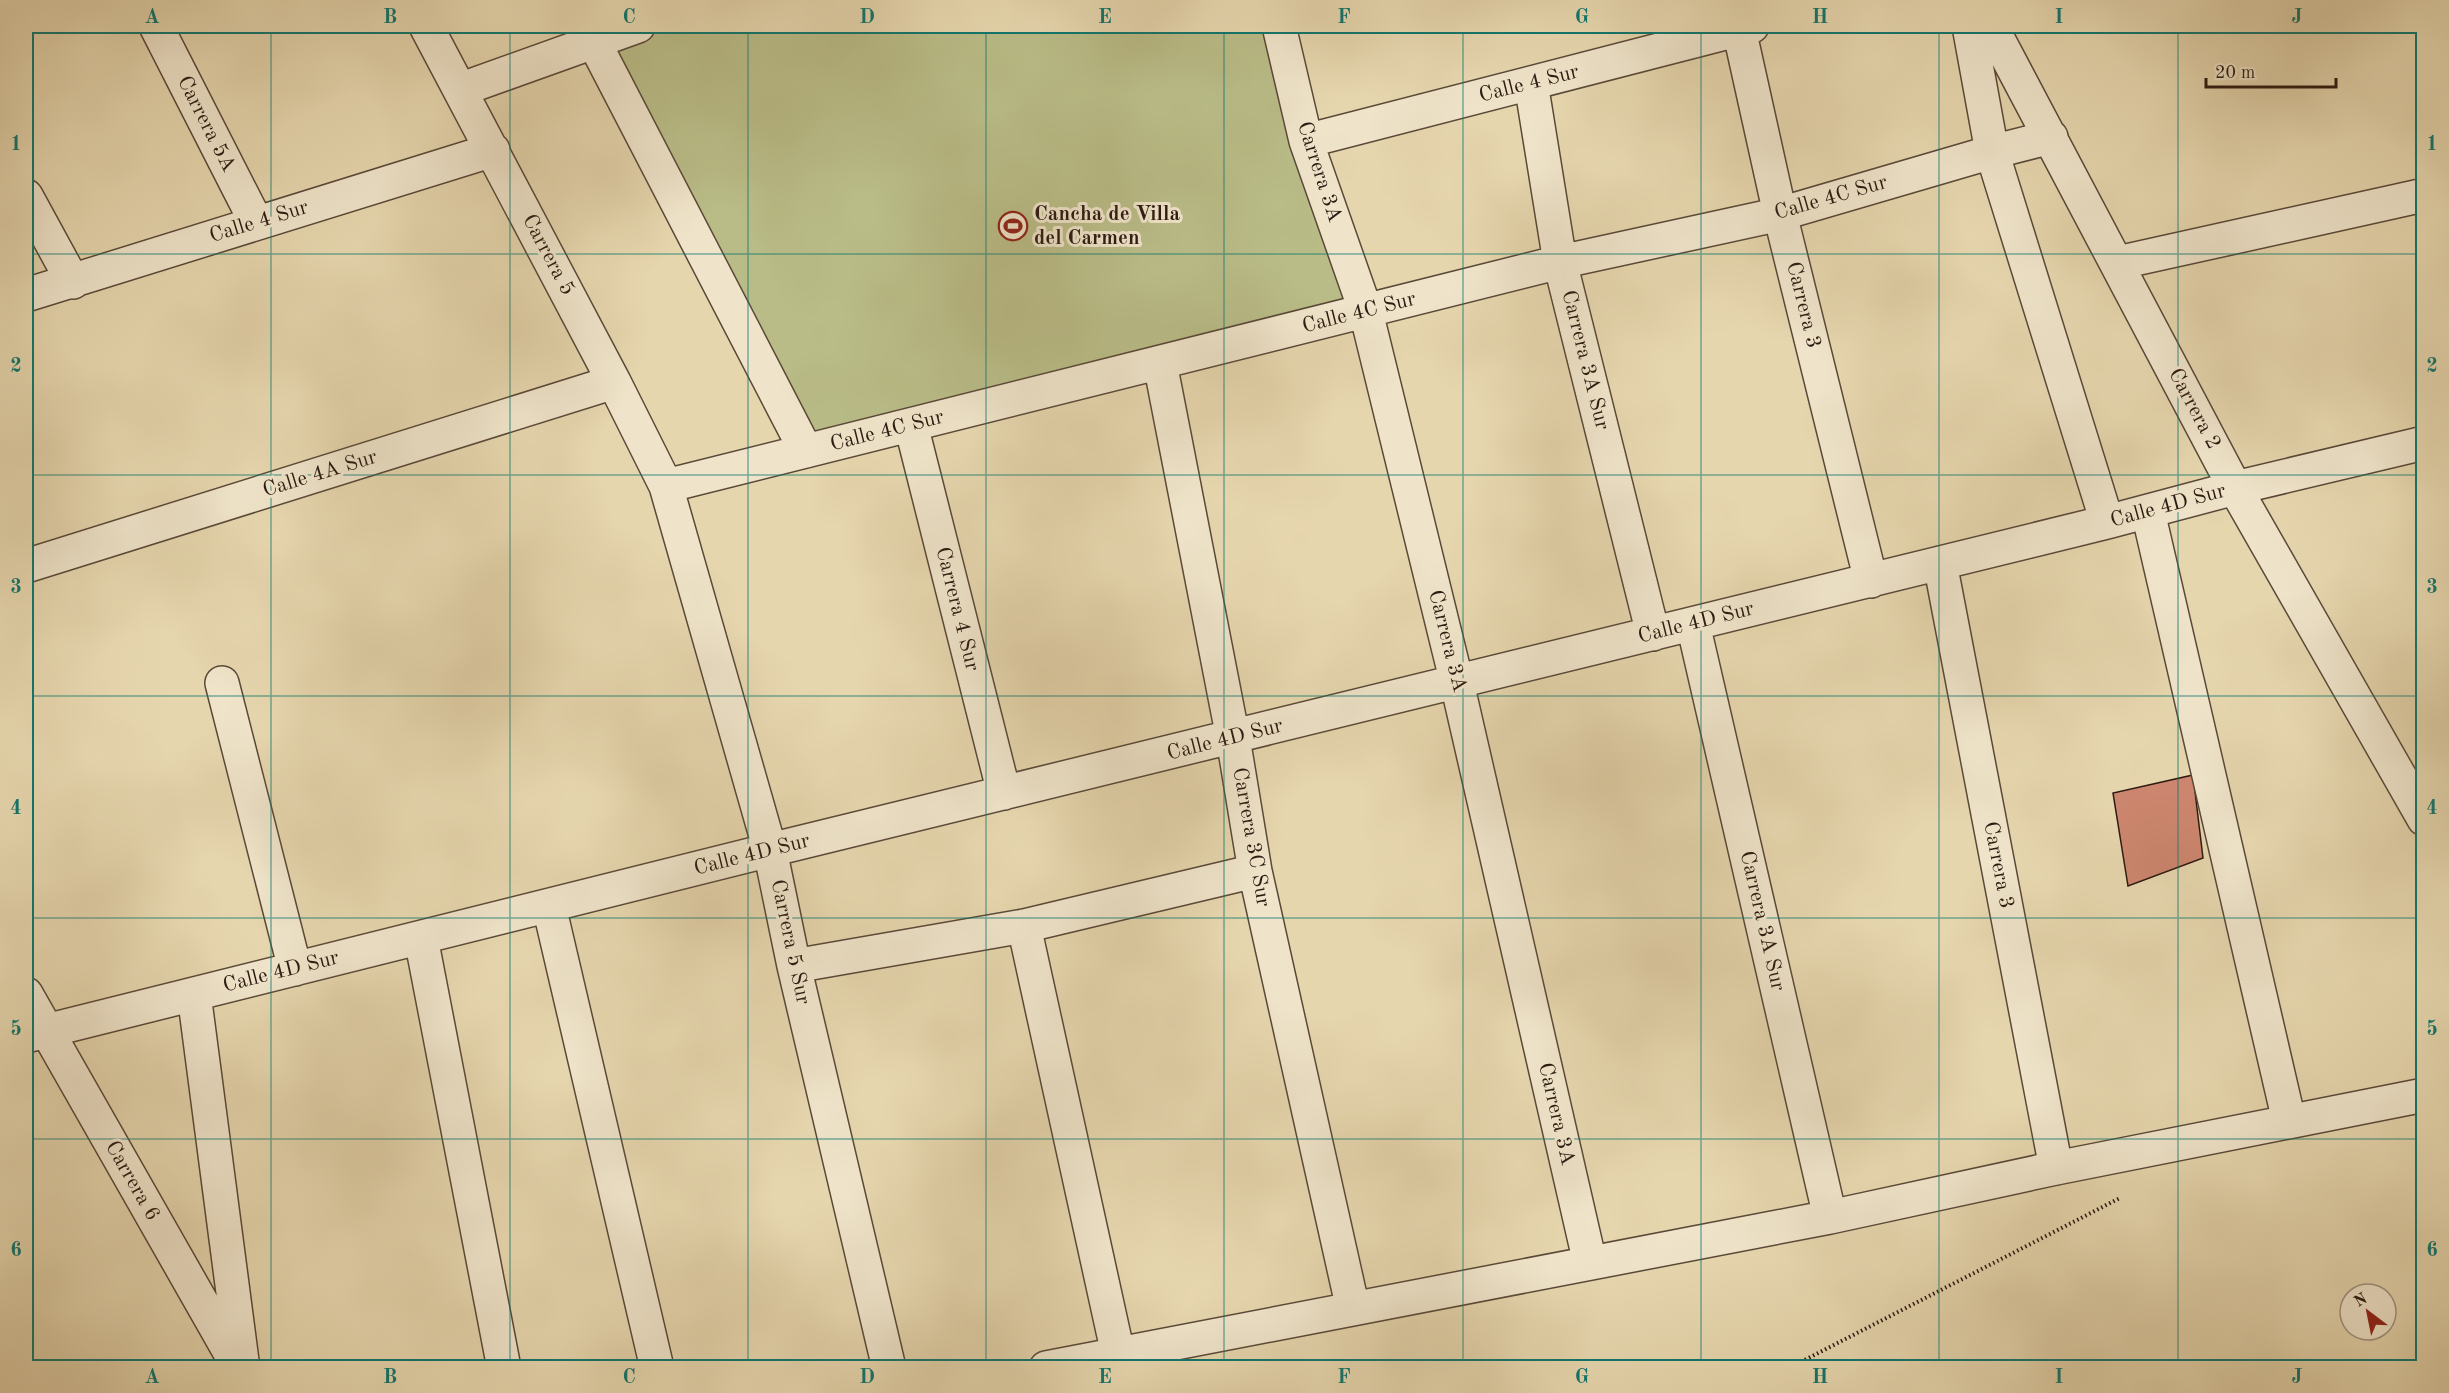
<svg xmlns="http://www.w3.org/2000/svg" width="2449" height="1393" viewBox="0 0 2449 1393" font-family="'Old Standard TT',serif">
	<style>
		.green { fill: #b9bc87; stroke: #726b4c; stroke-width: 1.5 }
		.building { fill: #cd866f; stroke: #2c1a11; stroke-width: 1.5 }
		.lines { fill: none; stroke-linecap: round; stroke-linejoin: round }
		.minor-casing { stroke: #5a4938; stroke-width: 36 }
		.path { stroke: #2c1a11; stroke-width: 4; stroke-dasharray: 1.5 3; stroke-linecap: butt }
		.minor { stroke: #efe4ca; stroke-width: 33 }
		.grid { fill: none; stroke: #0f766e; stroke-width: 1.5; stroke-opacity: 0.55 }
		.labels { text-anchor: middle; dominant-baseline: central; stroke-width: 6; stroke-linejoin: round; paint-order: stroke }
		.street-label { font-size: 21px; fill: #2c1a11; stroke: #efe4ca }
		.poi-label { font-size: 21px; font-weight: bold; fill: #2c1a11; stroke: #efe4ca; text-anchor: start }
		.neatline { fill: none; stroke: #0f766e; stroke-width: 2 }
		.grid-label { font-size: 20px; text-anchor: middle; font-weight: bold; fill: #0f766e }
	</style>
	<rect width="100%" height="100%" fill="#e6d6ae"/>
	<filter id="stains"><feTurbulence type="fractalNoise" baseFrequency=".00333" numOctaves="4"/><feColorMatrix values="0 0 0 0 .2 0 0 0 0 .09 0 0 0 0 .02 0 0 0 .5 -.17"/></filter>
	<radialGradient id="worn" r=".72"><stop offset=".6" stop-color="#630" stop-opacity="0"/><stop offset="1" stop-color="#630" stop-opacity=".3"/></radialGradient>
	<path class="green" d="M 638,26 L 1279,26 L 1366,312 L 806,451 L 594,42 Z"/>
	<path class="building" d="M 2193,775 L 2203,858 L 2128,886 L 2113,793 Z"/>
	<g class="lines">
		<g class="minor-casing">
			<path id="minor" d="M 156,26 L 256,222
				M 426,26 L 614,382 L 666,486 L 770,850 L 794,966 L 889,1368
				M 1279,26 L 1306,141 L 1366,312 L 1457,683 L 1590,1263
				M 1969,26 L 1992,152 L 2107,522
				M 1991,26 L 2235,488 L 2424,819
				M 1739,29 L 1780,214 L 1871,581
				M 594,42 L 806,451
				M 1531,83 L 1560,262 L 1653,634
				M 462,89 L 638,26
				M 1306,141 L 1752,26
				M 26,196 L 73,282
				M 2117,263 L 2424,195
				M 26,295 L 493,150
				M 1160,363 L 1233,738 L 1255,871 L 1353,1309
				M 911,425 L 1004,793
				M 666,486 L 1560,262 L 1780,214 L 1992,152 L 2051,137
				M 2148,512 L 2289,1121
				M 1940,563 L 2056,1168
				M 26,566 L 614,382
				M 1693,624 L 1830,1217
				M 222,683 L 295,969
				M 549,906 L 657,1368
				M 1024,926 L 1118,1354
				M 421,938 L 504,1368
				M 794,966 L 1024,926 L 1255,871
				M 26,994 L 239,1368
				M 194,994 L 242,1361
				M 26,1036 L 770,850 L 2107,522 L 2235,488 L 2424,443
				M 1046,1368 L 1830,1217 L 2056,1168 L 2424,1095"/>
		</g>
		<path class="path" d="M 1789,1368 L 2120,1198"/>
		<use href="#minor" class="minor"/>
	</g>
	<path class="grid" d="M 271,26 L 271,1368M 510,26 L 510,1368M 748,26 L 748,1368M 986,26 L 986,1368M 1224,26 L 1224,1368M 1463,26 L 1463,1368M 1701,26 L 1701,1368M 1939,26 L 1939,1368M 2178,26 L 2178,1368M 26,254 L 2424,254M 26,475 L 2424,475M 26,696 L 2424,696M 26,918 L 2424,918M 26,1139 L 2424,1139"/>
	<defs>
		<g id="stadium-ring" transform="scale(1.5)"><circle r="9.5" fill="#efe4ca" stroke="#8f2418" stroke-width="1.5"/><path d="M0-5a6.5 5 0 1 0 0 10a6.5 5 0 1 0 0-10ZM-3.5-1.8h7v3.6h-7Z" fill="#8f2418"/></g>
	</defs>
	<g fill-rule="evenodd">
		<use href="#stadium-ring" x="1013" y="226"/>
	</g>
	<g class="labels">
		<g class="street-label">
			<text transform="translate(1529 84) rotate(-14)">Calle 4 Sur</text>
			<text transform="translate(206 124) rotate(63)">Carrera 5A</text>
			<text transform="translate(1319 172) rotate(72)">Carrera 3A</text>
			<text transform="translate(1831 198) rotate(-16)">Calle 4C Sur</text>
			<text transform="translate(259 222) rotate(-17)">Calle 4 Sur</text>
			<text transform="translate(548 255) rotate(62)">Carrera 5</text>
			<text transform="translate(1803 305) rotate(76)">Carrera 3</text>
			<text transform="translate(1359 313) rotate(-14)">Calle 4C Sur</text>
			<text transform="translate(1585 360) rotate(76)">Carrera 3A Sur</text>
			<text transform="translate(2194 409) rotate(62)">Carrera 2</text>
			<text transform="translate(887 431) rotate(-14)">Calle 4C Sur</text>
			<text transform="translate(320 474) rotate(-17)">Calle 4A Sur</text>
			<text transform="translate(2168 506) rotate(-15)">Calle 4D Sur</text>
			<text transform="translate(957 609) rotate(76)">Carrera 4 Sur</text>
			<text transform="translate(1696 623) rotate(-14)">Calle 4D Sur</text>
			<text transform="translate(1447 641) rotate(76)">Carrera 3A</text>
			<text transform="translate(1225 740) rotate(-14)">Calle 4D Sur</text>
			<text transform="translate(1251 837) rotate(80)">Carrera 3C Sur</text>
			<text transform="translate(752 855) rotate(-14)">Calle 4D Sur</text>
			<text transform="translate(1998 865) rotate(79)">Carrera 3</text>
			<text transform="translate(1762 921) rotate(77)">Carrera 3A Sur</text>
			<text transform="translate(790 942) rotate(78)">Carrera 5 Sur</text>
			<text transform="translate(281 972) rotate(-14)">Calle 4D Sur</text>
			<text transform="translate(1556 1114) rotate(77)">Carrera 3A</text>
			<text transform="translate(132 1181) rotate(60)">Carrera 6</text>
		</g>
		<g class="poi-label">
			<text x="1034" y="214">Cancha de Villa<tspan x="1034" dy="24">del Carmen</tspan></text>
		</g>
	</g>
	<rect width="2449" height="1393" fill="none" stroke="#e6d6ae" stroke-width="66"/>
	<g transform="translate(2368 1312) rotate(328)"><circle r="28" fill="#efe4ca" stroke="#a19380" stroke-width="1.5"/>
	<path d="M0-4.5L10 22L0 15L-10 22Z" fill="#8f2418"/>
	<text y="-9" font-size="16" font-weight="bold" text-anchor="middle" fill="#2c1a11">N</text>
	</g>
	<path d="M2206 78v9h130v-9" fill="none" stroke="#2c1a11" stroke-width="3"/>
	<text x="2215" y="78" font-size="18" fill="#2c1a11" stroke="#efe4ca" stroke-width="4.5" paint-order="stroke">20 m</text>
	<rect x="33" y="33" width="2383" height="1327" class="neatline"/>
	<g class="grid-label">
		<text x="152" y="23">A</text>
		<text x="390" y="23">B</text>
		<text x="629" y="23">C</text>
		<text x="867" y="23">D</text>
		<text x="1105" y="23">E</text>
		<text x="1344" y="23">F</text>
		<text x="1582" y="23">G</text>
		<text x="1820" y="23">H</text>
		<text x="2059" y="23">I</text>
		<text x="2297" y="23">J</text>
		<text x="16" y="150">1</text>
		<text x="2432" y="150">1</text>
		<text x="16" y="372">2</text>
		<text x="2432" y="372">2</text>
		<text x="16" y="593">3</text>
		<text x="2432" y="593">3</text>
		<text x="16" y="814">4</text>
		<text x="2432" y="814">4</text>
		<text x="16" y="1035">5</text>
		<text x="2432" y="1035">5</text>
		<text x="16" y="1256">6</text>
		<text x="2432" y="1256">6</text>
		<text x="152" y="1383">A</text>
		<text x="390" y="1383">B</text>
		<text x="629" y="1383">C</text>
		<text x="867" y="1383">D</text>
		<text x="1105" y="1383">E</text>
		<text x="1344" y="1383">F</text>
		<text x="1582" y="1383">G</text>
		<text x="1820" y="1383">H</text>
		<text x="2059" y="1383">I</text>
		<text x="2297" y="1383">J</text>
	</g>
	<rect width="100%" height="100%" filter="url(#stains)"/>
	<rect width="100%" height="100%" fill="url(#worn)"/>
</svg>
